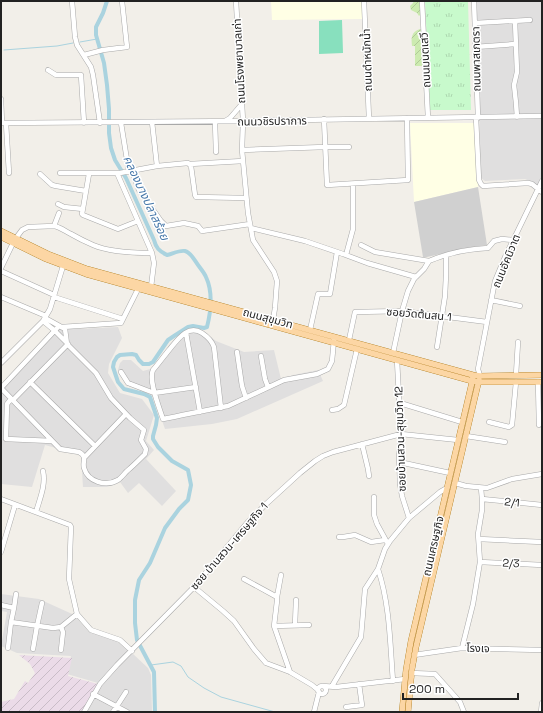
<svg xmlns="http://www.w3.org/2000/svg" width="543" height="713" viewBox="0 0 543 713" font-family="'Space Grotesk','Noto Sans Thai',sans-serif">
	<style>
		.residential { fill: #e0dfdf }
		.industrial { fill: url(#industrial-furrows) }
		.education { fill: #ffffe5 }
		.religious { fill: #d0d0d0 }
		.park { fill: url(#park-tufts) }
		.garden { fill: url(#garden-furrows) }
		.pitch { fill: #88e0be }
		.lines { fill: none; stroke-linecap: round; stroke-linejoin: round }
		.stream { stroke: #aad3df; stroke-width: 1 }
		.canal { stroke: #aad3df; stroke-width: 4 }
		.minor-casing { stroke: #a9a9a9; stroke-width: 5.5 }
		.major-casing { stroke: #a06b00; stroke-width: 6 }
		.minor { stroke: #fff; stroke-width: 4.5 }
		.major { stroke: #fcd6a4; stroke-width: 5.5 }
		.labels { text-anchor: middle; dominant-baseline: central; stroke-width: 3; stroke-linejoin: round; paint-order: stroke }
		.street-label { font-size: 11px; fill: #222; stroke: #fff }
		.water-label { font-size: 12px; font-style: italic; fill: #4a7aab; stroke: #fff }
	</style>
	<defs>
		<pattern id="industrial-furrows" width="10" height="10" patternUnits="userSpaceOnUse"><rect width="10" height="10" fill="#ebdbe8"/><path d="M-1 1l2-2M0 10L10 0M9 11l2-2" fill="none" stroke="#c9bcc7"/></pattern>
		<pattern id="park-tufts" width="24" height="20" patternUnits="userSpaceOnUse"><rect width="24" height="20" fill="#c8facc"/><path d="M3 7l-1-3M5 7V3M7 7l1-3M15 17l-1-3M17 17v-4M19 17l1-3" fill="none" stroke="#acd6af"/></pattern>
		<pattern id="garden-furrows" width="10" height="10" patternUnits="userSpaceOnUse"><rect width="10" height="10" fill="#cdebb0"/><path d="M-1 1l2-2M0 10L10 0M9 11l2-2" fill="none" stroke="#b0c997"/></pattern>
	</defs>
	<rect width="100%" height="100%" fill="#f2efe9"/>
	<path class="residential" d="M 476,1 L 542,1 L 542,189 L 532,182 L 525,179 L 485,181 L 481,178 L 478,84 Z
		M 61,324 L 76,329 L 118,327 L 122,338 L 109,364 L 108,373 L 120,393 L 142,399 L 154,415 L 146,441 L 154,450 L 146,459 L 176,491 L 162,506 L 139,483 L 128,493 L 120,482 L 107,487 L 83,487 L 81,455 L 45,445 L 32,487 L 1,484 L 1,386 L 55,333 Z
		M 192,329 L 203,331 L 216,341 L 244,352 L 274,350 L 281,379 L 293,375 L 318,370 L 323,381 L 237,419 L 212,424 L 165,429 L 154,398 L 148,394 L 127,385 L 118,370 L 120,363 L 123,360 L 131,360 L 143,371 L 154,368 L 167,350 Z
		M 1,594 L 39,599 L 70,613 L 74,615 L 88,631 L 117,641 L 128,651 L 98,683 L 67,674 L 71,656 L 17,653 L 1,646 L 7,612 L 1,611 Z
		M 132,653 L 148,668 L 151,675 L 152,712 L 86,712 L 100,686 L 118,666 Z"/>
	<path class="industrial" d="M 19,655 L 72,658 L 68,676 L 98,684 L 82,712 L 1,712 L 1,702 L 14,699 L 25,681 L 28,683 L 35,673 L 30,664 Z"/>
	<path class="education" d="M 271,1 L 364,1 L 365,19 L 272,20 Z
		M 410,123 L 476,123 L 478,187 L 414,202 Z"/>
	<path class="religious" d="M 478,187 L 487,245 L 472,247 L 427,257 L 423,257 L 414,202 Z"/>
	<path class="park" d="M 425,1 L 468,1 L 471,110 L 430,110 Z"/>
	<path class="garden" d="M 414,1 L 420,1 L 421,14 L 419,16 L 417,13 L 411,10 L 410,6 L 413,3 Z
		M 420,29 L 421,30 L 423,66 L 415,66 L 415,46 L 412,46 C 411,38 411,32 420,29 Z"/>
	<path class="pitch" d="M 342,20 L 343,53 L 319,54 L 319,21 Z"/>
	<g class="lines">
		<path class="stream" d="M 80,42 L 97,39
			M 4,50 L 57,46 L 73,43
			M 151,665 L 173,662 L 181,666 L 188,677 L 204,688 L 221,697 L 275,712"/>
		<path class="canal" d="M 107,1 L 103,13 L 96,27 L 96,35 L 104,63 L 107,85 L 109,109 L 109,133 L 111,148 L 115,160 L 126,178 L 154,240 C 156,248 159,251 167,255 C 172,254 179,250 185,251 C 190,252 193,258 196,262 C 199,267 204,272 206,277 C 213,292 211,311 207,327 L 204,328 L 193,326 L 188,327 L 174,336 L 168,340 L 153,362 L 149,364 L 143,364 L 139,360 L 136,355 L 132,354 L 120,355 L 117,357 L 114,362 L 113,367 L 118,382 L 124,389 L 144,394 L 150,397 L 157,418 L 156,425 L 153,436 L 153,439 L 158,447 L 172,461 L 188,470 L 191,485 L 188,500 L 179,509 L 165,528 L 150,563 L 139,580 L 135,600 L 135,623 L 137,640 L 154,672 L 155,712"/>
		<g class="minor-casing">
			<path id="minor" d="M 72,1 L 75,37 L 77,45 L 91,67 L 93,75 L 100,123
				M 236,1 L 243,121 L 242,150 L 248,213 L 253,240 L 274,272 L 277,281 L 275,308 L 273,320
				M 364,1 L 369,119
				M 422,1 L 428,118
				M 474,1 L 478,118
				M 515,21 L 517,72 L 514,85 L 516,103 L 517,117
				M 475,23 L 530,20
				M 475,47 L 516,44
				M 84,55 L 103,50 L 127,47 L 122,1
				M 48,70 L 56,75 L 81,75 L 84,123
				M 1,99 L 2,123
				M 476,118 L 479,180 L 481,184 L 483,186 L 528,183 L 532,184 L 542,192
				M 324,119 L 327,185 L 408,180 L 407,118
				M 225,121 L 230,118 L 242,104
				M 152,122 L 157,166
				M 215,122 L 216,152
				M 1,123 L 243,121 L 542,116
				M 6,123 L 9,173
				M 121,123 L 129,172
				M 242,150 L 325,147 L 349,147
				M 190,164 L 243,161
				M 132,171 L 139,190 L 161,221 L 166,226 L 184,223 L 198,226 L 202,231 L 250,224
				M 60,173 L 120,173 L 157,166 L 188,163 L 191,166 L 195,195 L 196,197 L 246,198
				M 117,173 L 152,253 L 154,263 L 151,287
				M 40,174 L 52,185 L 56,186 L 86,191
				M 89,174 L 82,214 L 83,215 L 118,229 L 138,221
				M 58,204 L 64,207 L 83,209
				M 54,226 L 59,213
				M 251,228 L 305,241 L 343,254 L 367,263 L 416,277
				M 16,238 L 22,230 L 28,227 L 54,226 C 60,227 65,231 71,234 C 78,238 86,242 93,245 C 109,252 135,253 152,253
				M 361,245 L 375,252 L 429,261
				M 346,255 L 353,229 L 353,184
				M 1,268 L 13,243
				M 1,271 L 54,295
				M 1,297 L 46,316
				M 54,297 L 123,319
				M 491,300 L 520,306
				M 43,321 L 55,331 L 67,343
				M 62,327 L 121,323 L 138,289
				M 310,330 L 318,294 L 330,294 L 337,252
				M 186,333 L 200,412
				M 349,340 L 355,312 L 357,312 L 402,311 L 487,322
				M 437,347 L 445,296 L 446,275 L 446,255
				M 237,352 L 242,386 L 246,398
				M 393,353 L 402,311 L 408,291 L 414,279 L 424,269 L 429,261 C 448,253 468,249 488,248 L 494,241 L 502,239 L 513,240
				M 261,356 L 265,379 L 268,387
				M 397,360 L 401,434 L 399,456 L 400,484 L 402,496 L 409,518
				M 1,363 L 43,321 L 50,309 L 63,266
				M 121,372 L 128,383 L 154,393 L 196,387
				M 516,375 L 518,342
				M 480,376 L 478,369 L 495,281 L 505,257 L 542,181
				M 30,382 L 95,446
				M 538,382 L 539,425
				M 1,388 L 60,449 L 79,452 C 88,457 82,461 84,468 C 88,482 106,487 118,480 C 121,478 124,474 127,471 C 133,466 139,460 145,454 L 146,449 L 141,440 L 144,430 L 130,418 L 111,398 L 96,373 L 67,344 L 65,329 L 45,318
				M 1,388 L 59,326
				M 11,399 L 7,404 L 6,439 L 52,441
				M 13,400 L 68,344
				M 400,403 L 462,422
				M 221,408 L 214,347 C 212,341 208,337 202,333 C 188,324 178,339 169,350 C 164,356 159,363 153,370 C 148,380 159,407 163,419 C 184,415 206,410 228,406 L 284,380 L 317,374 L 328,369 L 332,361 L 334,340
				M 332,410 L 338,409 L 344,405 L 357,349
				M 489,422 L 509,427 L 512,425 L 516,382
				M 466,436 L 505,442
				M 362,444 L 368,469 L 369,476
				M 84,458 L 126,414
				M 399,462 L 450,473
				M 455,483 L 466,486 L 487,488 L 512,479 L 542,474
				M 374,497 L 374,515 L 377,524 L 388,544
				M 1,499 L 70,525 L 71,527 L 69,579 L 77,614 L 91,630 L 120,640 L 132,651
				M 482,499 L 542,505
				M 36,512 C 40,498 46,485 43,471
				M 339,537 L 343,537 L 355,535 L 371,542 L 385,540
				M 479,539 L 542,542
				M 1,552 L 15,505
				M 480,562 L 542,565
				M 378,569 C 390,605 390,644 393,681
				M 281,575 L 277,597 L 277,601 L 274,626 L 290,672
				M 244,579 L 277,597
				M 194,587 L 223,611 L 234,621 L 254,649 L 266,663 L 290,672 L 312,685 L 318,690
				M 1,605 L 14,608 L 11,622 L 53,628 L 61,627
				M 14,608 L 16,594
				M 295,625 L 296,600
				M 274,626 L 309,625
				M 8,648 L 11,622
				M 462,648 L 473,604 L 480,562 L 478,534 L 482,510 L 482,499 L 481,488
				M 33,649 L 37,626 L 42,603
				M 61,650 L 63,632 L 61,627 L 77,614
				M 414,655 L 462,648 L 542,650
				M 411,673 L 435,674 L 460,702 L 464,712
				M 323,686 L 336,687 L 405,679
				M 332,686 L 361,637 L 365,589 L 378,569 L 385,549 L 390,541 L 409,518 L 440,492 L 447,488
				M318 690a4 4 0 1 1 8 0a4 4 0 1 1-8 0Z
				M 93,694 L 127,712
				M 346,707 L 362,705 L 359,684
				M 84,712 L 100,684 L 117,665 L 194,587 L 247,523 L 265,505 L 300,473 L 315,461 L 323,456 L 333,452 L 401,434 L 458,440
				M 113,712 L 126,692
				M 314,712 L 319,692
				M 541,712 L 542,703"/>
		</g>
		<g class="major-casing">
			<path id="major" d="M 1,231 L 48,254 L 87,269 L 473,375 L 480,376 L 542,375
				M 1,237 L 46,259 L 86,274 L 472,381 L 478,382 L 542,382
				M 402,712 L 406,670 L 411,641 L 473,378
				M 408,712 L 412,669 L 416,647 L 479,380"/>
		</g>
		<use href="#minor" class="minor"/>
		<use href="#major" class="major"/>
	</g>
	<g class="labels">
		<g class="street-label">
			<text transform="translate(476 59) rotate(-91)">ถนนพาสเภตรา</text>
			<text transform="translate(367 60) rotate(-92)">ถนนตำหนักน้ำ</text>
			<text transform="translate(425 60) rotate(-93)">ถนนมนตเสวี</text>
			<text transform="translate(239 61) rotate(-93)">ถนนโรงพยาบาลเก่า</text>
			<text transform="translate(272 121) rotate(-1)">ถนนวชิรปราการ</text>
			<text transform="translate(506 261) rotate(-68)">ถนนอัคนิวาต</text>
			<text transform="translate(419 314) rotate(5)">ซอยวัดต้นสน 1</text>
			<text transform="translate(268 318) rotate(15)">ถนนสุขุมวิท</text>
			<text transform="translate(400 439) rotate(-92)">ซอยบ้านสวน-สุขุมวิท 12</text>
			<text transform="translate(512 502) rotate(5)">2/1</text>
			<text transform="translate(229 546) rotate(-49)">ซอย บ้านสวน-เศรษฐกิจ 1</text>
			<text transform="translate(433 546) rotate(-77)">ถนนเศรษฐกิจ</text>
			<text transform="translate(511 563) rotate(3)">2/3</text>
			<text transform="translate(478 648) rotate(2)">โรงเจ</text>
		</g>
		<g class="water-label">
			<text transform="translate(146 198) rotate(65)">คลองบางปลาสร้อย</text>
		</g>
	</g>
	<rect width="543" height="713" fill="none" stroke="#222222" stroke-width="4"/>
	<path d="M403 693v6h115v-6" fill="none" stroke="#222222" stroke-width="2"/>
	<text x="409" y="693" font-size="12" fill="#222222" stroke="#ffffff" stroke-width="3" paint-order="stroke">200 m</text>
</svg>
